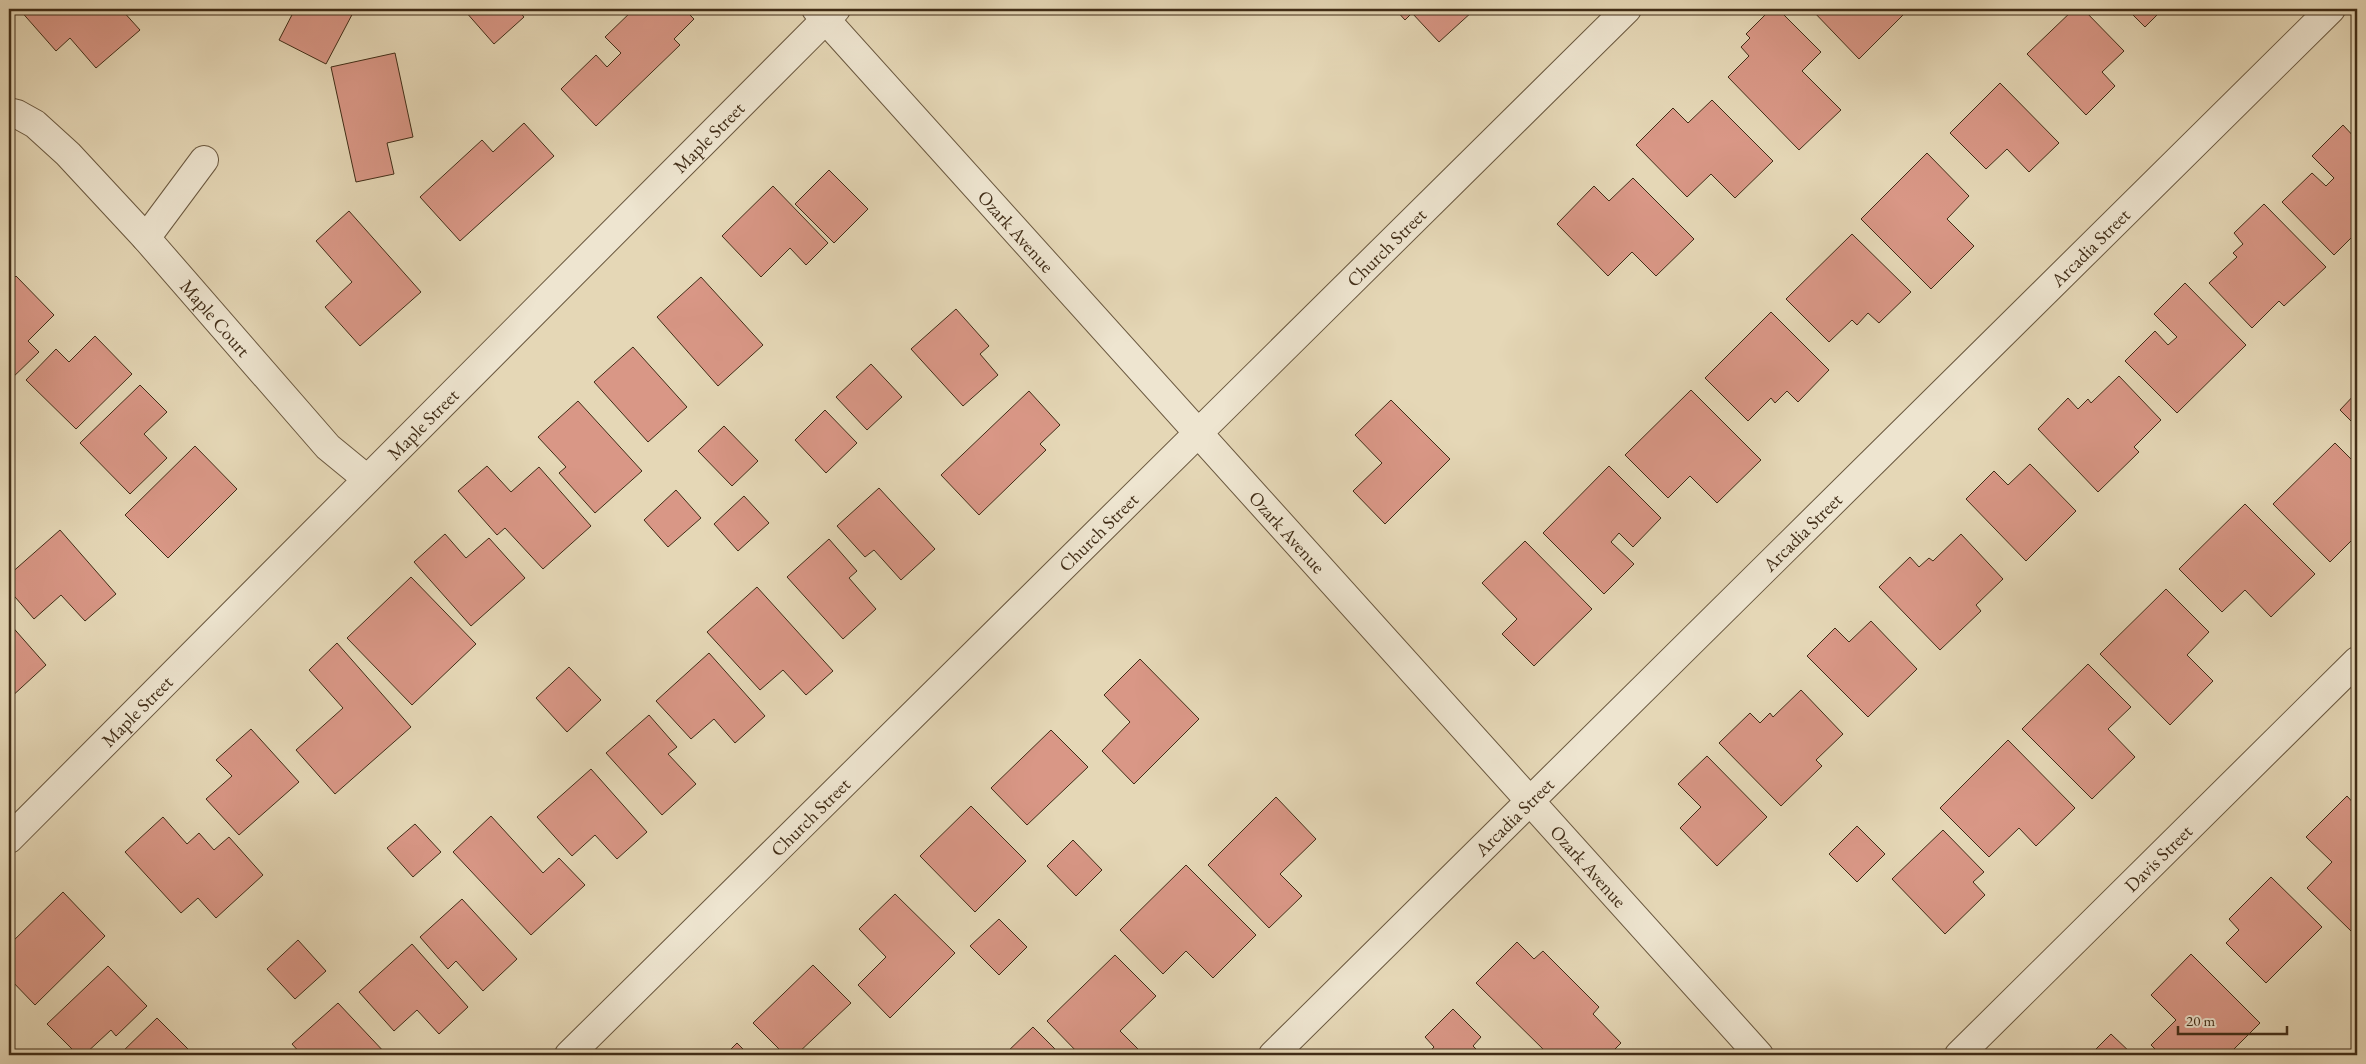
<svg xmlns="http://www.w3.org/2000/svg" width="2366" height="1064" viewBox="0 0 2366 1064" font-family="'EB Garamond',serif">
	<style>
		.building { fill: #d99786; stroke: #412d17 }
		.lines { fill: none; stroke-linecap: round; stroke-linejoin: round }
		.street-casing { stroke: #6a583f; stroke-width: 30 }
		.street { stroke: #eee5d0; stroke-width: 28 }
		.labels { text-anchor: middle; dominant-baseline: central; stroke-width: 5; stroke-linejoin: round; paint-order: stroke }
		.street-label { font-size: 19px; fill: #412d17; stroke: #eee5d0 }
	</style>
	<rect width="100%" height="100%" fill="#e5d7b6"/>
	<filter id="stains"><feTurbulence type="fractalNoise" baseFrequency=".004" numOctaves="4"/><feColorMatrix values="0 0 0 0 .2 0 0 0 0 .09 0 0 0 0 .02 0 0 0 .5 -.17"/></filter>
	<radialGradient id="worn" r=".72"><stop offset=".6" stop-color="#630" stop-opacity="0"/><stop offset="1" stop-color="#630" stop-opacity=".3"/></radialGradient>
	<path class="building" d="M 19,9 L 121,9 L 140,30 L 96,68 L 70,38 L 56,51 Z
		M 295,9 L 355,9 L 326,64 L 279,40 Z
		M 467,9 L 517,9 L 524,17 L 494,44 L 465,11 Z
		M 634,9 L 684,9 L 694,19 L 674,39 L 680,45 L 596,126 L 561,89 L 596,55 L 607,67 L 621,53 L 605,37 Z
		M 1395,9 L 1471,9 L 1473,11 L 1439,42 L 1412,13 L 1405,20 Z
		M 1771,9 L 1778,9 L 1821,52 L 1802,71 L 1841,110 L 1799,150 L 1728,77 L 1749,56 L 1741,47 L 1750,38 L 1746,34 Z
		M 1811,9 L 1909,9 L 1859,59 Z
		M 2074,9 L 2083,9 L 2124,51 L 2102,72 L 2115,86 L 2086,115 L 2027,54 Z
		M 2127,9 L 2163,9 L 2145,27 Z
		M 395,53 L 413,137 L 387,143 L 394,174 L 356,182 L 331,67 Z
		M 2000,83 L 2059,143 L 2029,172 L 2007,149 L 1986,169 L 1950,133 Z
		M 1712,100 L 1773,161 L 1735,198 L 1711,174 L 1687,197 L 1636,145 L 1673,108 L 1688,123 Z
		M 524,123 L 554,156 L 460,241 L 420,197 L 482,140 L 493,152 Z
		M 2343,125 L 2357,140 L 2357,232 L 2334,255 L 2282,202 L 2312,173 L 2326,186 L 2334,178 L 2312,156 Z
		M 1927,153 L 1969,196 L 1947,219 L 1974,246 L 1931,289 L 1861,219 Z
		M 829,170 L 868,209 L 834,243 L 795,204 Z
		M 1633,178 L 1694,239 L 1656,276 L 1632,252 L 1608,276 L 1557,224 L 1594,186 L 1609,201 Z
		M 773,186 L 828,243 L 806,265 L 790,248 L 761,277 L 722,236 Z
		M 2264,204 L 2326,267 L 2284,306 L 2279,301 L 2252,328 L 2209,283 L 2237,257 L 2233,253 L 2243,244 L 2234,233 Z
		M 349,211 L 421,292 L 360,346 L 325,307 L 352,282 L 316,241 Z
		M 1852,234 L 1911,292 L 1879,323 L 1868,313 L 1857,325 L 1852,320 L 1829,342 L 1786,299 Z
		M 16,276 L 54,315 L 28,341 L 39,352 L 9,381 L 9,283 Z
		M 701,277 L 763,345 L 718,386 L 657,317 Z
		M 2185,283 L 2246,345 L 2177,413 L 2125,361 L 2155,331 L 2168,345 L 2177,337 L 2154,314 Z
		M 956,309 L 989,346 L 980,354 L 998,375 L 963,406 L 911,349 Z
		M 1771,312 L 1829,370 L 1798,402 L 1787,391 L 1775,403 L 1771,398 L 1748,421 L 1705,378 Z
		M 95,336 L 132,374 L 76,429 L 26,380 L 56,349 L 69,362 Z
		M 633,347 L 687,407 L 648,442 L 594,382 Z
		M 871,364 L 902,397 L 867,430 L 836,397 Z
		M 2119,376 L 2161,420 L 2134,447 L 2139,452 L 2098,492 L 2038,429 L 2068,398 L 2078,409 L 2088,399 L 2091,403 Z
		M 140,385 L 167,412 L 144,434 L 167,458 L 130,494 L 80,443 Z
		M 1691,390 L 1761,460 L 1717,503 L 1690,476 L 1668,498 L 1625,455 Z
		M 1029,391 L 1060,425 L 1040,444 L 1046,450 L 979,515 L 941,475 Z
		M 2357,392 L 2357,427 L 2340,410 Z
		M 1391,400 L 1450,459 L 1385,524 L 1353,491 L 1382,463 L 1355,435 Z
		M 578,401 L 642,471 L 595,513 L 559,473 L 566,467 L 538,437 Z
		M 825,410 L 857,443 L 826,473 L 795,440 Z
		M 724,426 L 758,461 L 732,486 L 698,451 Z
		M 2335,443 L 2357,465 L 2357,535 L 2330,562 L 2273,504 Z
		M 195,446 L 237,489 L 168,558 L 125,515 Z
		M 2030,464 L 2076,511 L 2026,561 L 1966,499 L 1994,471 L 2008,485 Z
		M 487,466 L 511,492 L 539,467 L 591,526 L 543,569 L 505,528 L 497,535 L 458,491 Z
		M 1609,466 L 1661,518 L 1633,547 L 1619,533 L 1611,542 L 1634,564 L 1604,594 L 1543,533 Z
		M 879,488 L 935,549 L 901,580 L 874,550 L 865,557 L 837,526 Z
		M 676,490 L 701,518 L 668,547 L 644,520 Z
		M 744,496 L 769,523 L 738,551 L 714,524 Z
		M 2245,504 L 2315,574 L 2271,617 L 2245,590 L 2222,612 L 2179,569 Z
		M 60,530 L 116,594 L 85,621 L 61,595 L 34,619 L 9,590 L 9,575 Z
		M 445,534 L 466,558 L 489,538 L 525,578 L 471,626 L 414,562 Z
		M 1961,534 L 2003,579 L 1976,605 L 1981,611 L 1940,650 L 1879,587 L 1910,557 L 1919,567 L 1929,558 L 1933,561 Z
		M 829,539 L 857,571 L 849,578 L 876,609 L 843,639 L 787,577 Z
		M 1525,541 L 1592,609 L 1534,666 L 1502,634 L 1517,619 L 1482,583 Z
		M 411,577 L 476,644 L 412,705 L 347,638 Z
		M 757,587 L 833,671 L 806,695 L 783,670 L 760,690 L 707,632 Z
		M 2166,589 L 2209,632 L 2187,655 L 2213,681 L 2170,725 L 2100,654 Z
		M 1871,621 L 1917,669 L 1868,717 L 1807,656 L 1835,628 L 1849,642 Z
		M 9,623 L 46,665 L 9,699 Z
		M 337,643 L 411,727 L 335,794 L 296,750 L 343,708 L 309,670 Z
		M 709,653 L 765,716 L 735,743 L 714,719 L 691,739 L 656,701 Z
		M 1140,659 L 1199,719 L 1134,784 L 1102,751 L 1130,722 L 1104,695 Z
		M 2088,664 L 2131,707 L 2108,729 L 2135,757 L 2092,799 L 2022,729 Z
		M 569,667 L 601,700 L 567,732 L 536,698 Z
		M 1801,690 L 1843,734 L 1816,760 L 1822,766 L 1781,806 L 1719,743 L 1750,713 L 1760,723 L 1770,713 L 1773,717 Z
		M 649,715 L 677,747 L 668,754 L 696,784 L 662,815 L 606,753 Z
		M 251,729 L 299,782 L 239,835 L 206,799 L 232,776 L 216,760 Z
		M 1051,730 L 1088,767 L 1027,825 L 991,788 Z
		M 2008,740 L 2075,808 L 2036,846 L 2019,828 L 1989,857 L 1940,808 Z
		M 1707,756 L 1767,817 L 1717,866 L 1680,828 L 1701,807 L 1678,784 Z
		M 591,769 L 647,832 L 617,859 L 595,835 L 572,856 L 537,817 Z
		M 2347,796 L 2357,807 L 2357,924 L 2351,931 L 2307,888 L 2332,862 L 2306,837 Z
		M 1276,797 L 1316,839 L 1280,874 L 1302,896 L 1269,928 L 1208,865 Z
		M 971,806 L 1026,861 L 975,912 L 920,856 Z
		M 491,816 L 543,873 L 559,858 L 585,885 L 531,935 L 453,852 Z
		M 163,817 L 187,844 L 199,833 L 214,850 L 229,837 L 263,875 L 216,918 L 198,898 L 181,913 L 125,852 Z
		M 415,824 L 441,852 L 413,877 L 387,848 Z
		M 1857,826 L 1885,854 L 1857,882 L 1829,854 Z
		M 1943,830 L 1984,872 L 1973,882 L 1985,895 L 1945,934 L 1892,879 Z
		M 1073,840 L 1102,870 L 1076,896 L 1047,866 Z
		M 1186,865 L 1256,935 L 1213,978 L 1186,951 L 1163,974 L 1120,930 Z
		M 2271,877 L 2322,927 L 2266,983 L 2226,943 L 2239,930 L 2229,919 Z
		M 63,892 L 105,936 L 35,1005 L 9,978 L 9,945 Z
		M 895,894 L 955,953 L 890,1018 L 858,985 L 886,957 L 859,929 Z
		M 462,899 L 517,959 L 483,991 L 456,961 L 448,969 L 420,937 Z
		M 999,919 L 1027,947 L 999,975 L 970,946 Z
		M 298,940 L 326,971 L 295,999 L 267,969 Z
		M 1517,942 L 1534,959 L 1543,951 L 1599,1007 L 1593,1014 L 1621,1043 L 1609,1055 L 1549,1055 L 1476,983 Z
		M 412,944 L 468,1007 L 439,1034 L 417,1010 L 394,1031 L 359,992 Z
		M 2191,954 L 2260,1023 L 2228,1055 L 2161,1055 L 2151,1045 L 2176,1020 L 2151,995 Z
		M 1115,955 L 1156,996 L 1120,1031 L 1141,1052 L 1138,1055 L 1080,1055 L 1047,1021 Z
		M 813,965 L 851,1003 L 796,1055 L 785,1055 L 753,1023 Z
		M 108,966 L 147,1006 L 116,1036 L 111,1030 L 84,1055 L 78,1055 L 47,1024 Z
		M 338,1003 L 387,1055 L 302,1055 L 292,1044 Z
		M 1453,1009 L 1481,1037 L 1473,1046 L 1482,1055 L 1426,1055 L 1434,1047 L 1425,1037 Z
		M 157,1018 L 194,1055 L 119,1055 Z
		M 1033,1027 L 1061,1055 L 1004,1055 Z
		M 2111,1034 L 2133,1055 L 2090,1055 Z
		M 737,1043 L 749,1055 L 725,1055 Z"/>
	<g class="lines">
		<g class="street-casing">
			<g id="street">
				<path id="s1" d="M 816,9 L 1759,1055"/>
				<path id="s2" d="M 9,112 L 17,114 L 35,124 L 68,154 L 146,238 L 328,447 L 367,479"/>
				<path d="M 146,238 L 204,160"/>
				<path id="s3" d="M 9,839 L 836,9"/>
				<path id="s4" d="M 569,1055 L 1627,9"/>
				<path id="s5" d="M 1273,1055 L 2331,9"/>
				<path id="s6" d="M 1959,1055 L 2357,661"/>
			</g>
		</g>
		<use href="#street" class="street"/>
	</g>
	<g class="labels">
		<g class="street-label">
			<text stroke="none"><textPath href="#s3" startOffset="991">Maple Street</textPath></text>
			<text stroke="none"><textPath href="#s1" startOffset="299">Ozark Avenue</textPath></text>
			<text stroke="none"><textPath href="#s4" startOffset="1149">Church Street</textPath></text>
			<text stroke="none"><textPath href="#s5" startOffset="1149">Arcadia Street</textPath></text>
			<text stroke="none"><textPath href="#s2" startOffset="294">Maple Court</textPath></text>
			<text stroke="none"><textPath href="#s3" startOffset="586">Maple Street</textPath></text>
			<text stroke="none"><textPath href="#s1" startOffset="704">Ozark Avenue</textPath></text>
			<text stroke="none"><textPath href="#s5" startOffset="744">Arcadia Street</textPath></text>
			<text stroke="none"><textPath href="#s4" startOffset="744">Church Street</textPath></text>
			<text stroke="none"><textPath href="#s3" startOffset="181">Maple Street</textPath></text>
			<text stroke="none"><textPath href="#s4" startOffset="339">Church Street</textPath></text>
			<text stroke="none"><textPath href="#s5" startOffset="339">Arcadia Street</textPath></text>
			<text stroke="none"><textPath href="#s6" startOffset="280">Davis Street</textPath></text>
			<text stroke="none"><textPath href="#s1" startOffset="1154">Ozark Avenue</textPath></text>
		</g>
	</g>
	<rect width="2366" height="1064" fill="none" stroke="#e5d7b6" stroke-width="30"/>
	<rect x="10" y="10" width="2346" height="1044" fill="none" stroke="#412d17" stroke-width="2.5"/>
	<rect x="15" y="15" width="2336" height="1034" fill="none" stroke="#412d17"/>
	<path d="M2178 1026v8h109v-8" fill="none" stroke="#412d17" stroke-width="2.5"/>
	<text x="2186" y="1026" font-size="15" fill="#412d17" stroke="#eee5d0" stroke-width="4" paint-order="stroke">20 m</text>
	<rect width="100%" height="100%" filter="url(#stains)"/>
	<rect width="100%" height="100%" fill="url(#worn)"/>
</svg>
